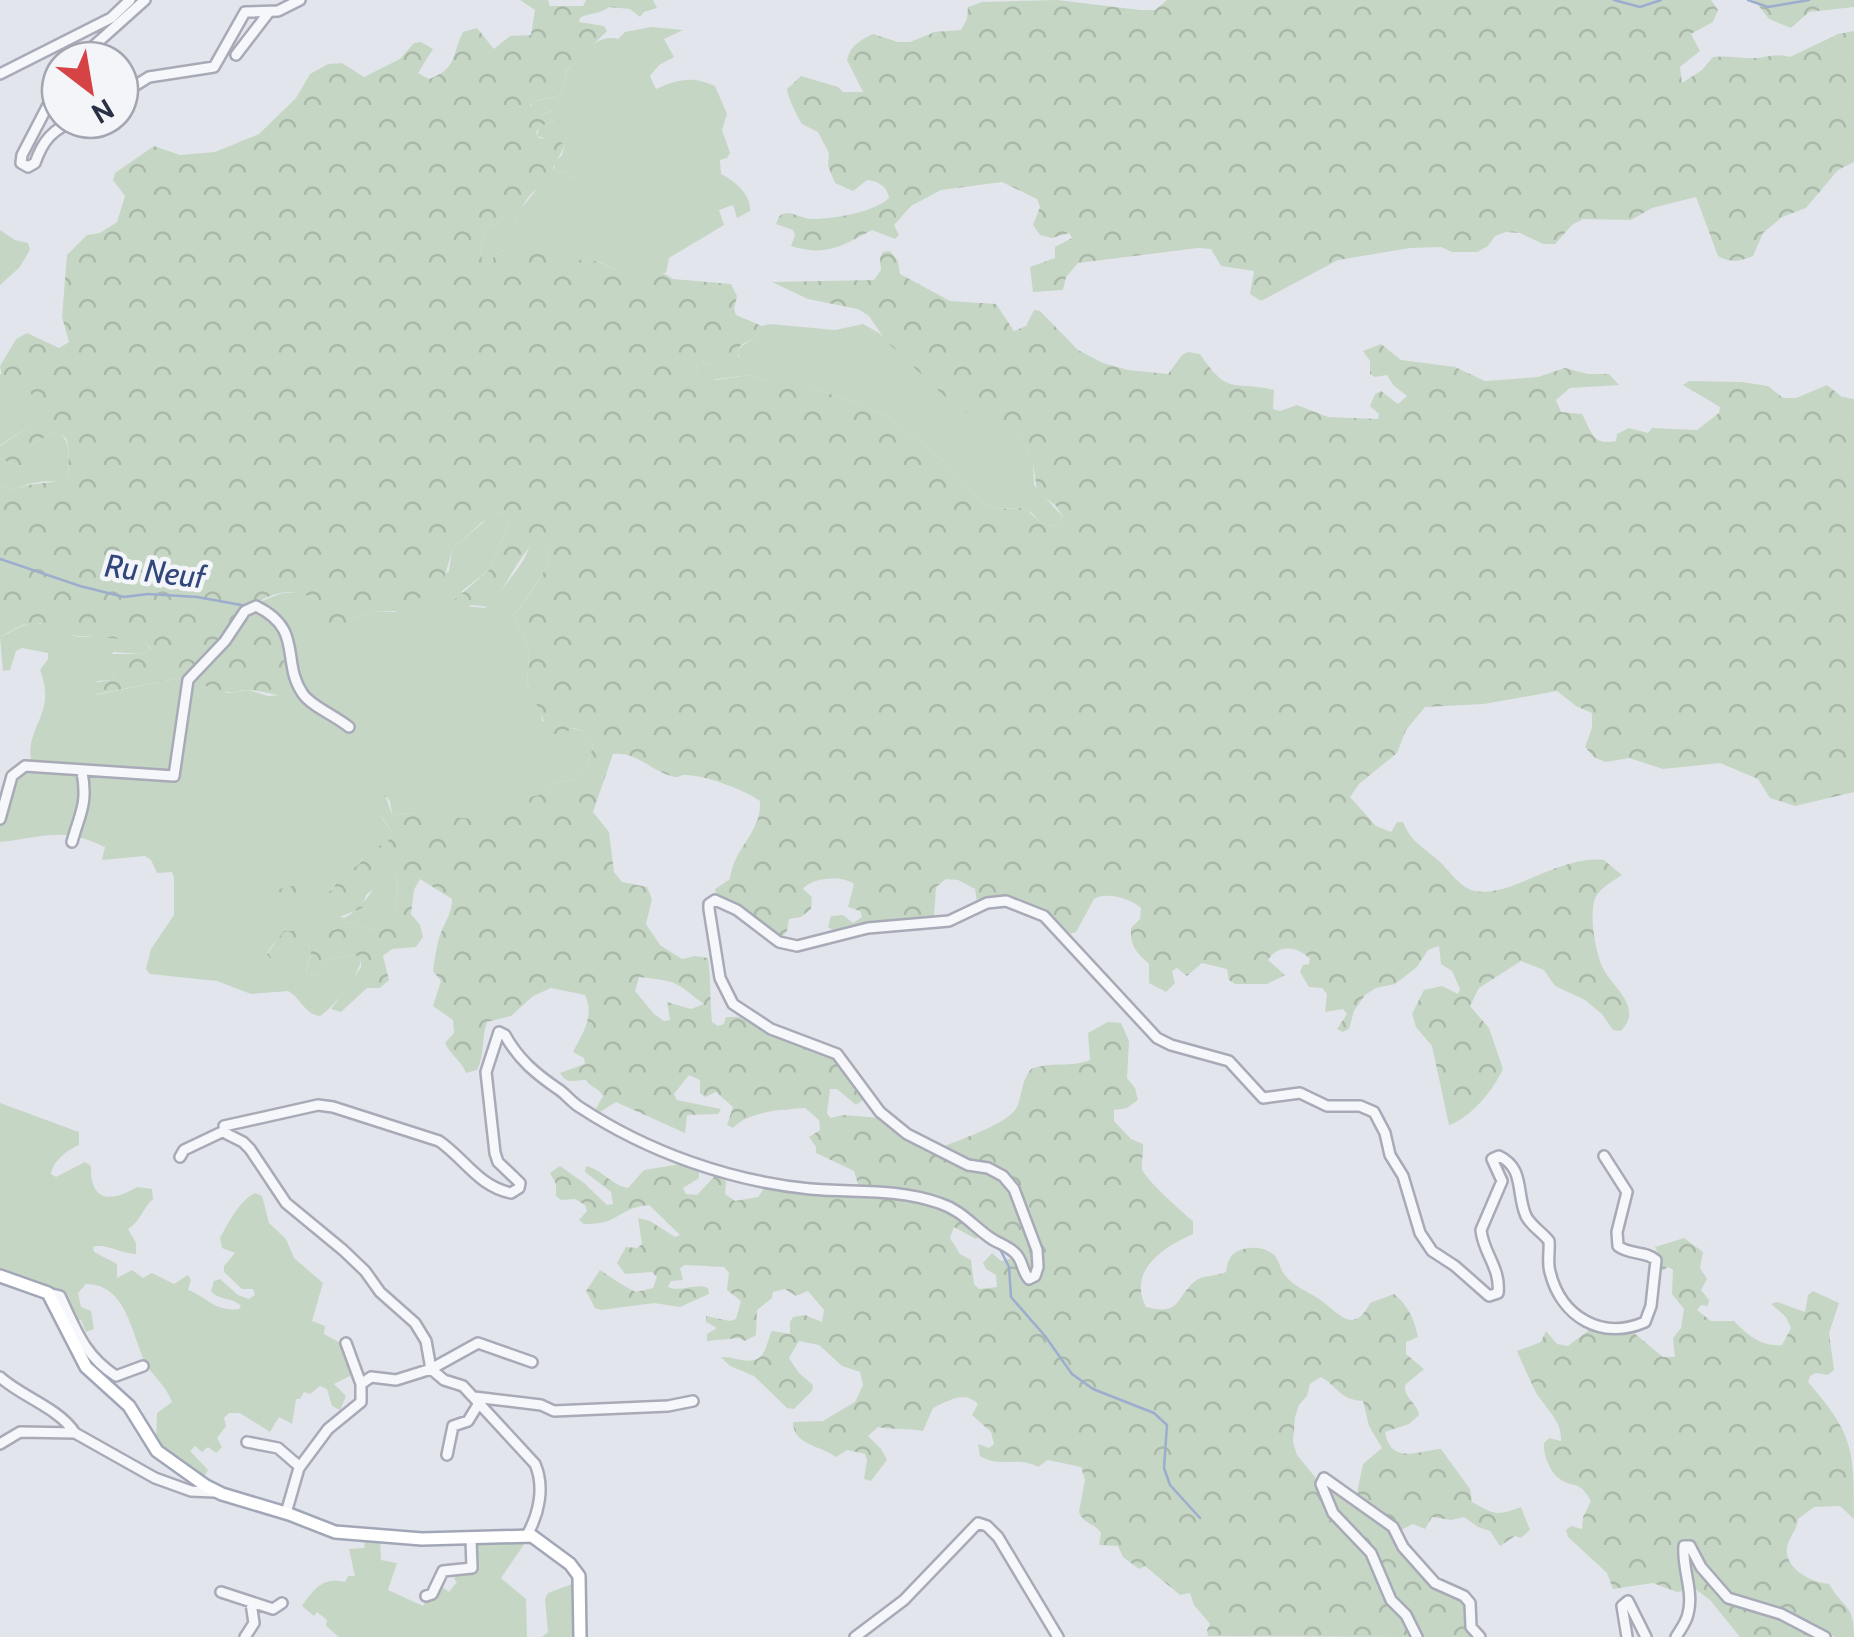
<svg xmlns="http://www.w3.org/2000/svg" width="1854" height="1637" viewBox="0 0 1854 1637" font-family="Cabin,sans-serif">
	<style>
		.green { fill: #c6d6c4 }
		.forest { fill: url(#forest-crowns); fill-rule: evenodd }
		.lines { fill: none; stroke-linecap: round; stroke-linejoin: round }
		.stream { stroke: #9dadcd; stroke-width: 2.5 }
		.minor-casing { stroke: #a8abb7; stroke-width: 14 }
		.major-casing { stroke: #a2a7b8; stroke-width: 16 }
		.minor { stroke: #f6f7fa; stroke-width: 9 }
		.major { stroke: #fff; stroke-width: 11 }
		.labels { text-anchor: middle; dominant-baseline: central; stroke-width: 9; stroke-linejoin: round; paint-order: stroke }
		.water-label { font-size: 32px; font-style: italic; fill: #31477b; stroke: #f3f5f9 }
	</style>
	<defs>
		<pattern id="forest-crowns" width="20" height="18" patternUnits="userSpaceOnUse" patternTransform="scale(2.5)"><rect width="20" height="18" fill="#c6d6c4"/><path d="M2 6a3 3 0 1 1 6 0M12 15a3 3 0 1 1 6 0" fill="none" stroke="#aab8aa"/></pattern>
	</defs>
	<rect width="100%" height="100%" fill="#e3e5ec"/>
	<path class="green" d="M 651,27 L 683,30 L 664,39 L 674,57 L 659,65 L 650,76 L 656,89 C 679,79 691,76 715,86 L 727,114 L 722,130 L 730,153 L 727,158 L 720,160 L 721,174 C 735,181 751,194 750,211 L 737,218 L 733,205 L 719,210 L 724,225 L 669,258 L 666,273 L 617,270 L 598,261 L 565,260 L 518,248 L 507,248 L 494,255 L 491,265 L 482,263 L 481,243 L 487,228 L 497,225 L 505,216 L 514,226 L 520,210 L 540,185 L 576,176 L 575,172 L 554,171 L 555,162 L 562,155 L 565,145 L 537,136 L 539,127 L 554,121 L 551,111 L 541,115 L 532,108 L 531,102 L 561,95 L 566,83 L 565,73 C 579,58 595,33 618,39 L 625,32 Z
		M 0,230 L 15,240 L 28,243 L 30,250 L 19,268 L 0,285 Z
		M 770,324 L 835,330 L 863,324 L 879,333 L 945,396 L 1021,437 L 1033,463 L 1034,485 L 1063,517 L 1053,527 L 1040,522 L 1031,512 L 1019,508 L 998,509 L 980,501 L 948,464 L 886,415 L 796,381 L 768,381 L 749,375 L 710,380 L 698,372 L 696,365 L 703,364 L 750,369 C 732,351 735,349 755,338 L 762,326 Z
		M 0,374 L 22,378 L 46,411 L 45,417 L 0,445 Z
		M 55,431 C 75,440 66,460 69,478 L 62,482 C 44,480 30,482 14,490 L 0,485 L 0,459 L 21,467 L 32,445 Z
		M 501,513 L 509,523 L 490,569 L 462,591 L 464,606 L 485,608 C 496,599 514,574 523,561 C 530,548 529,541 543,534 L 550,561 C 538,581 528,598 513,616 L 526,641 L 529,655 L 527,683 L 540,707 L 542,721 L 583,731 L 594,743 L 585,771 L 575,780 L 548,784 L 539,795 C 518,798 515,815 498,818 C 462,825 428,809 392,815 L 390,801 L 385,795 L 381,817 L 393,833 L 386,844 L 363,857 L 356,869 L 343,874 L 330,891 L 315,888 L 281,896 L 321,906 L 344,918 C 363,909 376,886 386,867 L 393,867 C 402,883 397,911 388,927 L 374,931 L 346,922 C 320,946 292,913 267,953 L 271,959 C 285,949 291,935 309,945 L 311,952 L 306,971 L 312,976 L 318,975 L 330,959 L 356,955 L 361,960 C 359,975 333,1008 320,1016 C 304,1014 301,998 288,991 L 251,994 L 217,981 L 150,974 L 146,969 L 151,949 L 174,915 L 174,877 L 172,872 L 157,873 L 151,860 L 145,856 L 102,860 L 105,847 C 62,826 45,837 0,842 L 0,799 L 13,767 L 31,759 C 26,726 57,714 40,670 L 48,659 L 48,653 L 22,648 L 16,651 L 10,670 L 3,671 L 0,637 C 13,632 22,623 37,623 C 50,624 61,634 74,636 C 98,640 133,629 151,649 L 142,654 L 113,652 L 109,668 L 116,675 L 111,680 L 97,681 L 95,695 L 186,677 L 228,693 L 248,690 L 268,696 L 281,695 L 301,702 L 307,694 L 297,666 L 257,603 L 282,593 L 302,592 L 320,603 L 330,621 L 354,618 L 374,611 L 395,612 L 414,603 L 449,571 L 452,550 L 457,545 L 488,518 Z
		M 0,1103 L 79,1132 L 79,1145 C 67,1150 53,1161 51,1174 L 56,1177 L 85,1162 L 91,1166 C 90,1203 112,1202 137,1187 L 152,1189 L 153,1199 C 143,1208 140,1222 128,1229 L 136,1243 L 136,1254 C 122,1254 105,1243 93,1247 L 94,1252 L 117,1264 L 117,1278 L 132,1270 L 143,1278 L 152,1273 L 174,1284 L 188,1275 L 191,1280 L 188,1290 C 207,1297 215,1312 239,1309 L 241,1306 C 233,1297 219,1301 211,1291 L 214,1281 L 220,1279 L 238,1295 L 249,1299 L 255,1295 L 253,1289 L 242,1289 L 224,1272 L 224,1266 L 235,1253 L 222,1248 L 220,1238 C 229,1222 239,1201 255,1193 L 262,1196 L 269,1223 L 286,1239 L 294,1258 L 323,1283 L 312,1321 L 325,1326 L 324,1334 L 344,1345 L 354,1374 L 334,1384 L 346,1396 L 340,1410 L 332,1406 L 327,1389 L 320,1386 L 310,1394 L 304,1392 L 300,1399 L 296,1399 L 292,1424 L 279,1417 L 270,1432 L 240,1413 L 229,1413 L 224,1418 L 226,1426 L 217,1438 L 222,1447 L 216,1453 L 208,1447 L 202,1452 L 195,1446 L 190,1451 L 208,1470 L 202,1480 L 156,1445 L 157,1413 L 172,1402 C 166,1385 152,1376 145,1362 C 131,1332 126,1284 86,1284 L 78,1293 L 81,1307 L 91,1311 L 94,1329 L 86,1332 L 81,1320 L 74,1322 L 58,1292 L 0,1272 Z
		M 380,1539 L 381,1560 L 397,1563 L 388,1590 L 423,1606 L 426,1600 L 432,1599 L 438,1584 L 449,1592 L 457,1582 L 454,1579 L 458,1573 L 472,1573 L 475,1541 L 527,1540 L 501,1578 L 526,1599 L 527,1637 L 339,1637 L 326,1626 L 327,1620 L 317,1612 L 314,1616 L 302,1606 C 314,1589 322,1577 345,1582 L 348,1576 L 355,1576 L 349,1549 L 364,1548 L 365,1540 Z
		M 575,1583 L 575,1634 L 572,1637 L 542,1637 L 548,1632 L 545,1599 L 548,1593 Z"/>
	<path class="forest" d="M 520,0 L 548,0 L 550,6 L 583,6 L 586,0 L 653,0 L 657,8 L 644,12 L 640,17 L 630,9 L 609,7 C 599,15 589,12 580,18 L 579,22 L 604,26 L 607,31 L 565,72 L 566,83 L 561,95 L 534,101 L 530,105 L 541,115 L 558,109 L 563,112 L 560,118 L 539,127 L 536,133 L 539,138 L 557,140 L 565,145 L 553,168 L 555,171 L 576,172 L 576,176 C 537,188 531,183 514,226 L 509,226 L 505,216 L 497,225 L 487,228 L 481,243 L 482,263 L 491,265 L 494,255 L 507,248 L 543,248 L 562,259 L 597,261 L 617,270 L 658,270 L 673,279 L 731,284 L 737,296 L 734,309 L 736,315 L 762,326 L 755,338 C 745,344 737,343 738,356 L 752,370 L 703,364 L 696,366 L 698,372 L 716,380 L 749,375 L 768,381 L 796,381 L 886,415 L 948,464 L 980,501 L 998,509 L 1025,508 L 1040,522 L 1053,527 L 1063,517 L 1056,506 L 1037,491 L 1033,463 L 1021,437 L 958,409 L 886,341 L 869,316 L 858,309 L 808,299 L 772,282 L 874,280 L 881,270 L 880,258 L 883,252 L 890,251 L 898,261 L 900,274 L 950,301 L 996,304 L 1014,331 L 1026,326 L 1034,310 L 1040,311 L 1078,350 L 1103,363 L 1128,370 L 1168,374 L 1182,355 L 1188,352 L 1200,354 C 1229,397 1232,380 1274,390 L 1273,409 L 1280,411 L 1297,405 L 1328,417 L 1378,419 L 1379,414 L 1370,406 L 1375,394 L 1381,391 L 1398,404 L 1407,396 L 1393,385 L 1387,375 L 1375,377 L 1370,374 L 1370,361 L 1363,351 L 1381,344 L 1401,360 L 1455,367 L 1485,381 L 1538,377 L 1565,368 L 1588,374 L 1609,374 L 1619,385 L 1570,388 L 1556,400 L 1561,412 L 1582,414 C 1592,432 1592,446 1616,441 L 1617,434 L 1629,428 L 1648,433 L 1652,428 L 1697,430 L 1719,413 L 1720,407 L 1683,385 L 1689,381 L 1742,382 L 1768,386 L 1783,398 L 1796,398 L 1827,385 L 1842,397 L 1854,399 L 1854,792 L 1795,806 L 1770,798 L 1758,779 L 1720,763 L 1663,769 L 1629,758 L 1606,762 L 1595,758 L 1585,747 L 1592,728 L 1592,713 L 1576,706 L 1557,691 L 1484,704 L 1425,707 L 1406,730 L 1397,753 L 1359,784 L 1350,797 L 1376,826 L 1391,832 L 1397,822 L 1403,822 C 1411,842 1423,847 1439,861 C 1449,870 1461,889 1475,891 C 1512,898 1558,855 1604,860 L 1622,875 C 1612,882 1597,889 1594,902 C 1590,919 1595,948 1601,964 C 1610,987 1645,1006 1621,1031 L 1613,1030 L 1602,1014 L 1585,1000 L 1555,986 L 1544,970 L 1521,961 L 1479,988 L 1470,1006 L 1489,1028 L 1503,1069 C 1494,1089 1471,1118 1449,1125 L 1432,1046 L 1416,1027 L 1412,1014 L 1424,990 L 1442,986 L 1458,994 L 1460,989 L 1452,971 L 1441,964 L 1439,946 L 1428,950 L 1417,967 L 1395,984 L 1376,988 L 1365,995 L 1354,1011 L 1349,1029 L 1343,1032 L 1337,1029 L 1347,1014 L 1343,1009 L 1325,1012 L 1327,994 L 1322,988 L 1309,987 L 1300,972 L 1303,965 L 1309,964 L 1310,959 C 1298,946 1278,944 1268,960 L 1285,975 L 1267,984 L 1235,984 L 1229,980 L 1227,969 L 1202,963 L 1187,976 L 1177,968 L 1172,971 L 1175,983 L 1166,992 L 1149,983 L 1149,964 C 1136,952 1130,946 1131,928 L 1140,919 L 1141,908 C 1132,899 1106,891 1094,899 L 1076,932 L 1070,934 L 1043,912 L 1015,899 L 977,902 L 975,889 L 958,880 L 946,879 L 936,887 L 934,917 L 887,922 L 838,934 L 828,927 L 831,916 L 843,915 L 853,923 L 862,917 L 860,911 L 848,907 L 854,884 C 844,875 811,877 803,889 L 812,897 L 811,909 L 801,917 L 789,919 L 787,931 L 781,938 L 716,893 L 715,889 L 730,879 C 734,846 762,833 760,801 C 745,790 704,775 686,775 C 677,775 680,779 671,776 C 650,770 636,751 613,754 L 593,812 L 609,832 L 614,872 L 622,882 L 647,887 L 652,899 L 646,924 L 660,945 L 682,959 L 695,956 L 708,958 C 711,980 710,1001 712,1022 L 718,1026 L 724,1024 L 726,1017 L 739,1017 L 774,1035 L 832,1053 L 863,1095 L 862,1101 L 856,1105 L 837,1089 L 830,1089 L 827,1113 L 830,1118 L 843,1115 L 881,1118 L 935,1153 L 1000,1178 L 1012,1191 L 1033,1252 L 1035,1267 L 1029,1275 C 988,1214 934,1186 859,1187 L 854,1171 L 816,1153 L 816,1147 L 809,1137 L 820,1130 L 819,1120 L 805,1108 C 785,1109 748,1111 733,1128 L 727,1125 L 733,1107 L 716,1092 L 705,1097 L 700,1093 L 700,1080 L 689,1075 L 674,1094 L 677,1100 L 721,1109 L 718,1114 L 687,1115 L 685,1133 L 616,1102 L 600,1112 L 594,1112 L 603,1096 C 599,1088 591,1088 586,1080 C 575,1079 568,1086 560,1073 L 585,1064 L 584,1058 L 573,1052 C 582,1034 595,1017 585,995 L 551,988 L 533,996 L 511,1016 L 487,1022 C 481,1039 485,1055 477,1070 L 466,1073 C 461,1060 451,1056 445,1043 L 454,1033 L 453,1020 L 433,1006 L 441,981 L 433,971 C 435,958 437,941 442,930 C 447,918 452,912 452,899 L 420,879 L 414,890 L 411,914 L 420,925 L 423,937 L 416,947 L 392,949 L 383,956 L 389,980 L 380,988 L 367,988 L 341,1012 L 331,1009 L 361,967 L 361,960 L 356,955 L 330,959 L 318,975 L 312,976 L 306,972 L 311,952 L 309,945 C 289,934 287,953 271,959 L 267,954 L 284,931 L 334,930 L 346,922 L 374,931 L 388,926 C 397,911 402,883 393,867 L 386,867 L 377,886 L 366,895 L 362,908 L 337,918 L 320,906 L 280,896 L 279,889 L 301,884 L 330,891 C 337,886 336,879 342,874 C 352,866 358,870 363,857 L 352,845 L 357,839 L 376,842 L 379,846 L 386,844 L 393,833 L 381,816 L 385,794 L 392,815 C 426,809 456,821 490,819 C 513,817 516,798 539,795 L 548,784 L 575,780 L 585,771 L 594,743 L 583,731 L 573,728 L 561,735 L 549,733 L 527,682 L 529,655 L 526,641 L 513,616 C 528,599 538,581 550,561 L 543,535 C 527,542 503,590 491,607 L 471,605 L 453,614 L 449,608 L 452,602 L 490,569 L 509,523 L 501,513 L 482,522 L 457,545 L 452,550 L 445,576 L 414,603 L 402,611 L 374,611 L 354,618 L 351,633 L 342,641 L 330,635 C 328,592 291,582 258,602 C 296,625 293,655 307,694 L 307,700 L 300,702 C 286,697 261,690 246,690 C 240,690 235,693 230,692 C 216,692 205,683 191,683 L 186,677 L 92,695 L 86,691 L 93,683 L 111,680 L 116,675 L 104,664 L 106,654 L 142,654 L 151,649 L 149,646 L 137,640 L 66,635 L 40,623 L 22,625 L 0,637 L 0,485 L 14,490 C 34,480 56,485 69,478 C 67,465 71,451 66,438 L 55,431 L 32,445 L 27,465 L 21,467 L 0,459 L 0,446 L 44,417 L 46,411 L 36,402 L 22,378 L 2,376 L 0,366 L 16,339 L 27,333 L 59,348 L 69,342 L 62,317 L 67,255 L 87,235 L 100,233 L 117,222 L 125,196 L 113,180 L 115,173 L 154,146 L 180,155 L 215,152 L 259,134 L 296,98 L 310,74 L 328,64 L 342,63 L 364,77 L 400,59 L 414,43 L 421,42 L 433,49 L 418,73 L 429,79 C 458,68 451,56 463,32 L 477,28 L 494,49 L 510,36 L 531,35 L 535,10 ZM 639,977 C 680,982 672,980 704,1004 L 691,1009 L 667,1002 L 670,1020 L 664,1021 L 654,1014 L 635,991 Z
		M 1057,0 L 1140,10 L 1155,10 L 1167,0 L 1711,0 L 1718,10 L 1713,22 L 1691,34 L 1700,51 L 1680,67 L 1682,83 L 1702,70 L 1713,57 C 1728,55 1742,59 1756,58 C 1770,57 1777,53 1790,57 L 1838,34 L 1854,31 L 1854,162 L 1838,170 L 1806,208 L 1782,217 L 1763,233 L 1753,256 C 1739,262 1731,263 1718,256 L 1696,197 L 1652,208 L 1631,220 L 1583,219 L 1572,225 L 1555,244 L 1543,244 L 1520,233 L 1506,232 L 1495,236 L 1488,246 L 1477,252 L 1452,252 L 1441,247 L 1410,248 L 1338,260 L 1261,301 L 1250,294 L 1254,271 L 1221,266 L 1211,249 L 1198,248 L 1078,263 L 1066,277 L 1063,290 L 1033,292 L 1030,267 L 1055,258 L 1055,247 L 1072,238 L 1069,233 L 1052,238 L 1040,235 L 1033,225 L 1040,207 L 1037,199 L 1002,182 L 941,190 L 911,206 L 894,225 L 899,235 L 895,239 L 872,230 C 842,246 826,257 791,246 L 795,235 L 793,230 L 776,224 C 779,217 779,214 787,213 C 794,213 804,219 811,219 C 832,219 873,213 889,198 C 887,186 878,181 867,180 L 853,191 L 835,183 L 828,166 L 829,153 L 818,132 L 802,124 C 797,116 788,98 787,89 L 801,76 L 838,87 L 843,92 L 863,92 L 847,60 C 851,45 859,41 873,34 L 898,42 L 910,42 L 935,32 L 961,30 L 967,19 L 968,7 L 982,2 Z
		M 1754,0 L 1854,0 L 1854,7 L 1809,12 L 1791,28 L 1769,19 Z
		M 1108,1022 L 1121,1023 L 1129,1041 L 1127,1078 L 1135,1088 L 1138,1100 L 1127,1108 L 1114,1110 L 1114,1121 L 1131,1139 L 1143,1144 C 1144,1152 1141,1162 1142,1169 C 1144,1178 1184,1214 1193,1221 L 1193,1234 C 1164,1247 1127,1270 1146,1307 C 1180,1316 1175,1299 1194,1282 C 1203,1274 1216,1277 1226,1272 C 1228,1260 1230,1253 1243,1249 C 1253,1247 1264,1247 1273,1254 C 1280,1260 1279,1267 1284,1274 C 1292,1286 1311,1293 1322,1301 C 1341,1316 1354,1334 1370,1303 L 1394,1294 C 1407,1304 1415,1320 1418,1337 L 1406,1342 L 1406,1354 L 1424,1369 L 1405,1385 C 1404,1399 1417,1402 1419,1415 L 1409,1424 L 1385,1432 C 1391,1466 1420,1450 1441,1449 L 1470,1489 L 1472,1502 C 1495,1515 1497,1516 1521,1507 L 1530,1530 L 1521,1538 L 1515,1536 L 1500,1546 L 1490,1531 L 1478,1527 L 1464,1517 L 1451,1520 L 1432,1517 L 1425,1529 L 1413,1524 L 1401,1530 L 1357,1493 L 1363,1464 L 1382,1448 L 1369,1426 L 1363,1401 C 1340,1400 1338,1387 1321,1377 L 1310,1384 L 1307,1396 L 1299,1405 L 1295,1417 L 1293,1442 L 1297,1455 L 1315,1477 L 1337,1522 L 1370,1559 L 1414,1637 L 1208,1636 L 1207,1630 L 1210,1624 L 1194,1605 L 1190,1593 L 1180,1595 L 1145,1566 L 1139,1569 L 1123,1557 L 1118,1546 L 1099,1545 L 1101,1533 C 1095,1523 1083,1524 1079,1512 L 1085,1480 L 1081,1467 L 1048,1460 L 1038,1467 C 1017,1455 1001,1469 980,1456 L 978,1444 L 989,1448 L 994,1444 L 991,1432 L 972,1415 L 978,1404 C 964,1390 948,1401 933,1408 L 923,1431 C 907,1428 893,1430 878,1427 L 868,1436 L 881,1449 L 887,1460 L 871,1481 L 864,1479 L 867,1460 L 865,1454 L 847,1450 L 836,1457 C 820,1445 793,1445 793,1422 L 823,1421 L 855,1402 L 863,1385 L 860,1372 L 842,1366 L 819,1345 L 799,1341 L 789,1358 L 799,1373 L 813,1385 L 812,1391 L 794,1409 L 787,1408 L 754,1376 L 730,1366 L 721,1357 C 734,1356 752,1367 762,1355 C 767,1349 768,1338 772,1331 L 790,1334 L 790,1322 L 793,1317 L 805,1315 L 822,1322 L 824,1310 L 808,1291 L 796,1296 L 785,1289 L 773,1292 L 772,1298 L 757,1310 L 756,1335 L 745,1341 L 739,1338 L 707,1341 L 707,1334 L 717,1328 L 706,1322 L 706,1316 L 730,1321 L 736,1319 L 741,1301 L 727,1290 L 729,1273 L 724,1267 L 685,1265 L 680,1268 L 683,1280 L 671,1281 L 668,1287 C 681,1293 695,1282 708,1288 L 709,1294 L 680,1307 L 654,1303 L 601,1310 L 595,1308 L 586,1291 L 600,1270 C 613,1279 622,1285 636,1292 L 653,1288 L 657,1277 L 652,1272 L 625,1274 L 617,1263 L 626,1247 L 637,1248 L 642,1244 L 638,1218 L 650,1221 L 675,1237 L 680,1235 L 649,1205 C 617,1208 620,1225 584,1224 L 579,1220 L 587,1211 L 585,1205 L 575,1199 L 561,1200 L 556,1196 L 556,1184 L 550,1173 L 560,1166 L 584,1183 L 607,1205 L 613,1204 L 611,1192 L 585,1172 L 586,1166 C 603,1170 611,1185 628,1188 L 644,1170 L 681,1164 L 699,1171 L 699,1178 L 683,1188 L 686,1194 L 697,1195 L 715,1176 L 726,1181 L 725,1194 L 735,1201 L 758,1197 L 765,1187 L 812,1196 L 856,1193 L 913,1200 L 963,1217 L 981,1235 L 976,1239 L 954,1227 L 950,1238 L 960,1254 L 971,1260 L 974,1284 L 979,1289 L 997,1287 L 996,1275 L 986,1269 L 983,1263 L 992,1253 L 1001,1261 L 1013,1258 L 1023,1280 L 1033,1283 L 1044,1269 L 1040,1249 L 1016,1185 L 992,1164 L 963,1159 L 945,1146 C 963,1138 1008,1124 1017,1107 C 1023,1093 1021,1081 1031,1069 C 1051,1061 1071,1068 1090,1060 L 1088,1033 Z
		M 1684,1238 L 1703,1252 L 1700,1268 L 1707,1279 L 1701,1290 L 1709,1300 L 1708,1306 L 1701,1305 L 1697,1310 L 1711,1321 L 1734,1321 C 1747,1335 1762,1347 1782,1345 L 1791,1328 L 1786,1317 L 1771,1304 L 1777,1302 L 1805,1312 L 1808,1295 L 1813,1291 L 1839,1303 L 1829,1333 L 1834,1370 L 1828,1375 L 1816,1373 L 1810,1376 L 1808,1382 C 1854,1435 1854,1449 1854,1519 L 1840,1506 L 1814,1507 L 1798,1519 C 1797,1530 1793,1531 1789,1541 C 1778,1566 1811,1583 1829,1584 C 1844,1610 1854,1603 1854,1637 L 1835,1637 L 1736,1598 L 1682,1544 C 1675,1559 1689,1576 1683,1591 L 1677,1592 L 1653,1583 L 1613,1589 L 1607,1573 L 1568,1537 L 1566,1530 L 1571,1526 L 1582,1529 L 1583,1517 L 1591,1501 C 1578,1478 1573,1489 1560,1479 C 1550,1473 1543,1454 1544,1443 L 1549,1438 L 1561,1441 C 1562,1422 1549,1412 1539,1397 C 1535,1392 1519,1356 1517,1351 L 1541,1342 L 1546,1331 L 1557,1344 L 1568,1346 L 1589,1330 L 1634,1333 L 1663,1357 L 1675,1357 L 1673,1338 L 1681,1328 L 1684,1309 L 1672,1294 L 1673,1270 L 1668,1267 L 1657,1274 L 1660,1258 L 1655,1247 Z
		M 1338,1492 L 1391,1530 L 1404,1553 L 1466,1602 L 1474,1637 L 1419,1637 C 1410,1624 1400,1610 1393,1596 C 1385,1579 1380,1559 1368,1545 C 1354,1527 1333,1519 1332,1494 Z
		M 1688,1552 L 1716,1590 L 1818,1637 L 1740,1637 L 1710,1600 L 1694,1588 Z"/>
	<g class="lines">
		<path class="stream" d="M 1614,0 L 1640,7 L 1661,0
			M 1748,0 L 1768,7 L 1809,0
			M 0,559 L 80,586 L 124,597 L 148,594 L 197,597 L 247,606
			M 1000,1249 L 1009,1267 L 1011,1297 L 1045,1336 L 1072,1374 L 1093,1389 L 1154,1413 L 1167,1425 L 1164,1468 L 1170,1485 L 1200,1518"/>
		<g class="minor-casing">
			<path id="minor" d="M 236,55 L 269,12
				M 78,60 L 145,0
				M 0,74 L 111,18 L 130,0
				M 60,82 L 22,155 L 21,163 L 28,167 L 35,163 C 43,140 53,129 76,120
				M 120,95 L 149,77 L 214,67 L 245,12 L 278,11 L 300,0
				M 0,819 L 12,776 L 25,766 L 174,776 L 188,680 L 225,641 L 245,611 L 256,606 C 305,630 280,661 303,694 C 311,706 336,716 349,727
				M 72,842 C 80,813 88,804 82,772
				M 180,1157 L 184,1150 L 224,1131
				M 48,1293 L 60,1296 C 76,1330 84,1355 116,1376 L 143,1366
				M 346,1343 L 361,1384
				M 532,1362 L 478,1343 L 431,1369 L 426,1341 L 415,1323 L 380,1292 L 365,1271 L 343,1250 L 286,1203 L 250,1149 L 243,1142 L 227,1134 L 224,1126 L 318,1105 L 333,1107 L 439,1141 C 464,1158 478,1186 511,1193 L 519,1188 L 520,1183 L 498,1162 L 495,1153 L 486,1072 L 499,1032 L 505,1035 C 518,1059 536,1074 558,1089 C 566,1094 572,1103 581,1108 C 648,1152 730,1181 810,1189 C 854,1193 897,1188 939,1203 C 961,1210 971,1224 989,1237 C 997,1243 1008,1246 1015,1253 C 1023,1260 1022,1272 1029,1279 L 1035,1276 L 1038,1267 L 1037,1250 L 1014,1189 L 1003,1176 L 988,1168 L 968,1165 L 907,1134 L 880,1112 L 837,1054 L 771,1029 L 733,1004 L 720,978 L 709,909 L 709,904 L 715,900 L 737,910 L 779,942 L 797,946 L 868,928 L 949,921 L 987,903 L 1006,901 L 1044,916 L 1157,1038 L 1171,1045 L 1229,1061 L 1263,1098 L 1300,1093 L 1327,1106 L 1360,1106 L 1374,1112 L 1385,1133 L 1390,1155 L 1403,1176 L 1420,1233 L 1432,1251 L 1455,1266 L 1489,1296 L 1498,1293 C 1501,1268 1483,1253 1481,1230 L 1502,1181 L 1492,1159 L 1499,1156 C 1525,1168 1516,1194 1526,1216 C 1531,1226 1542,1232 1549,1241 C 1550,1251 1547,1262 1550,1272 C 1561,1317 1602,1341 1645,1322 L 1651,1306 L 1656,1260 C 1646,1251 1629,1255 1618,1246 L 1617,1232 L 1627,1192 L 1604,1156
				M 0,1377 C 22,1397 59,1408 75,1433
				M 474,1397 L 541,1405 L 554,1411 L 668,1406 L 693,1401
				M 247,1442 L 278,1448 L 300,1467
				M 0,1444 L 20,1432 L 75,1433 L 155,1478 L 191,1491 L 214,1492
				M 447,1455 L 453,1426 L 468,1421 L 479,1403
				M 286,1513 L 299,1468 L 328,1429 L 361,1402 L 361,1384 L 371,1377 L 396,1380 L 431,1369 L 444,1380 L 463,1386 L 535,1464 C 545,1487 539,1514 527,1535
				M 221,1592 L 273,1609 L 282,1603
				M 426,1596 L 432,1594 L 443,1571 L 472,1568 L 471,1539
				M 245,1637 L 254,1623 L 251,1603
				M 855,1637 L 904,1600 L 978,1523 L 987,1526 L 998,1537 L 1058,1637
				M 1417,1637 L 1406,1615 L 1391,1600 L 1371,1553 L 1333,1513 L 1321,1484 L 1324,1478 L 1393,1527 L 1403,1547 L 1435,1583 L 1464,1596 L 1470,1603 L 1471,1627 L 1480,1637
				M 1627,1637 L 1622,1606 L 1628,1601 L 1646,1637
				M 1676,1637 C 1680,1630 1686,1623 1688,1614 C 1694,1591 1682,1569 1684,1546 L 1690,1546 L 1701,1567 L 1728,1598 L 1781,1614 L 1825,1637"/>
		</g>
		<g class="major-casing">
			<path id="major" d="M 0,1276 L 48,1293 L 86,1367 L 129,1406 L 157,1451 L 206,1486 L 222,1494 L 289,1514 L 335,1532 L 422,1539 L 532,1536 L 570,1564 L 579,1576 L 580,1637"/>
		</g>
		<use href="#minor" class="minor"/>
		<use href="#major" class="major"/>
	</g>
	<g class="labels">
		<g class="water-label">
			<text transform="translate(155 571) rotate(7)">Ru Neuf</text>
		</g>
	</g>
	<g transform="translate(90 90) rotate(149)"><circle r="48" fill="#f3f5f9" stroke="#a3a6b1" stroke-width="2.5"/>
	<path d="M0-8L18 38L0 25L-18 38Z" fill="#d54344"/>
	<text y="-15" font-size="28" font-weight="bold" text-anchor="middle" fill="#2a3045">N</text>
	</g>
</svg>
